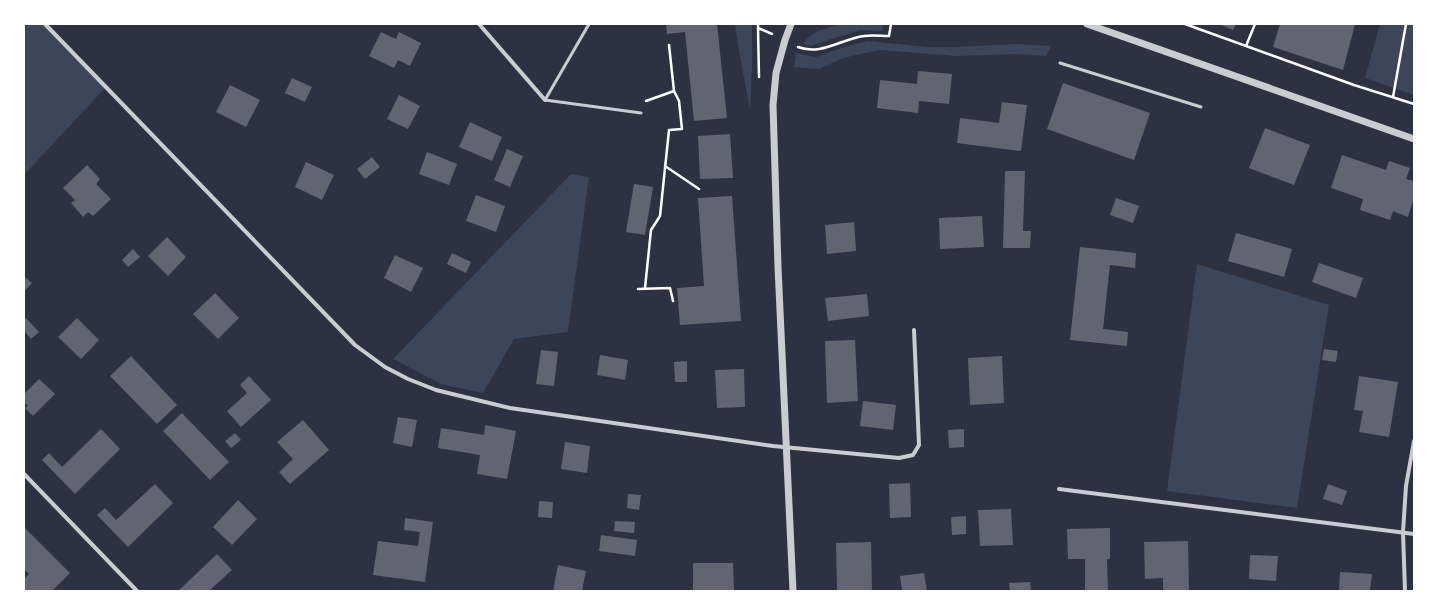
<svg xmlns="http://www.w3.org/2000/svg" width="1438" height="615" viewBox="0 0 1438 615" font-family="Commissioner,sans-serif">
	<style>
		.green { fill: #3c4559 }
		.building { fill: #626471 }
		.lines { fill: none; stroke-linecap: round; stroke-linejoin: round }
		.path { stroke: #fff; stroke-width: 2.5 }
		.service { stroke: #caccd0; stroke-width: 3 }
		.minor { stroke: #caccd0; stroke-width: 4 }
		.tertiary { stroke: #caccd0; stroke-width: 7 }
	</style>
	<rect width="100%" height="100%" fill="#2d3142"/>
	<path class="green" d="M 24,24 L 45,24 L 106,87 L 24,175 Z
		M 735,24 L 752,24 L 752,68 L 750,110 L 738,45 Z
		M 841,24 L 883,24 L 882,31 L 860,30 L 810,46 L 804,44 C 810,30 829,28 841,24 Z
		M 1380,24 L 1414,24 L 1414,37 L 1412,41 L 1414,42 L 1414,95 L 1365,78 Z
		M 868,41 L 927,47 L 957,47 L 1017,44 L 1051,46 L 1046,56 L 1017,54 L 956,56 L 879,50 L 843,58 L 819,69 L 794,67 L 796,53 L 816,57 L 848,46 Z
		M 571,174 L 589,177 L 568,332 L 514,339 L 483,393 L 441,384 L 393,359 Z
		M 1197,264 L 1329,305 L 1297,508 L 1167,491 Z"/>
	<path class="building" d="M 666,24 L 717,24 L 727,118 L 694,121 L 685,32 L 667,34 Z
		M 1219,24 L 1236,24 L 1233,30 Z
		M 1280,24 L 1355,24 L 1343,70 L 1273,47 Z
		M 381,32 L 396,39 L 399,32 L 421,43 L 410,66 L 398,60 L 394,68 L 369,56 Z
		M 918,71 L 952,74 L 949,104 L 919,101 L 918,113 L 877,108 L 880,80 L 917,84 Z
		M 292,78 L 312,87 L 305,102 L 285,93 Z
		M 1063,83 L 1150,113 L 1134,160 L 1047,129 Z
		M 230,85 L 260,100 L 246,127 L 216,112 Z
		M 399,95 L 420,106 L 408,129 L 387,119 Z
		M 1002,102 L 1027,105 L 1021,151 L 957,143 L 960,118 L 999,123 Z
		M 470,122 L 502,137 L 492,161 L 459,147 Z
		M 1265,128 L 1310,145 L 1294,185 L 1249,168 Z
		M 730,134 L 733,178 L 700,179 L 698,136 Z
		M 507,149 L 523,156 L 510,187 L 494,180 Z
		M 427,152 L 457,164 L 449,185 L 419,174 Z
		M 1342,155 L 1386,170 L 1389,161 L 1410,168 L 1406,179 L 1414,181 L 1414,197 L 1408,217 L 1393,211 L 1390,220 L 1360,210 L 1363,199 L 1331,188 Z
		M 372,157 L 380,167 L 365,179 L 357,169 Z
		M 306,162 L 334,175 L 322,200 L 295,187 Z
		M 87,165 L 100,179 L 96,184 L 111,199 L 93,216 L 88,212 L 83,217 L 71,203 L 75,200 L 63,188 Z
		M 1005,171 L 1025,171 L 1023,231 L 1031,231 L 1030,248 L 1003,248 Z
		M 634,184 L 653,187 L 645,235 L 626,232 Z
		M 476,195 L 505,206 L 496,232 L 466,221 Z
		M 732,196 L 741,321 L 680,325 L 677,288 L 704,286 L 698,198 Z
		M 1116,198 L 1139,206 L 1133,223 L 1110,215 Z
		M 982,216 L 984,247 L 940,249 L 939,218 Z
		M 854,222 L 856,251 L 827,254 L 825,225 Z
		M 1236,233 L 1292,249 L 1284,277 L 1228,261 Z
		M 167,237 L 186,257 L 168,276 L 148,256 Z
		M 1080,247 L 1136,253 L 1135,268 L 1110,265 L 1103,329 L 1128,332 L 1127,346 L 1070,340 Z
		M 133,249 L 140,257 L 128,267 L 122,260 Z
		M 452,253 L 471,262 L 466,273 L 447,264 Z
		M 395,255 L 423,268 L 411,292 L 384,278 Z
		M 1319,263 L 1363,278 L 1356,298 L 1312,282 Z
		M 24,276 L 32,283 L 24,292 Z
		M 215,293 L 239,318 L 218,339 L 193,314 Z
		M 867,294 L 869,316 L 828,321 L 825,298 Z
		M 26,318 L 39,332 L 31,339 L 24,331 L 24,320 Z
		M 77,318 L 99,340 L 81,359 L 58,337 Z
		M 855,340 L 858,401 L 827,403 L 825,341 Z
		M 1324,349 L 1338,351 L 1336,362 L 1322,360 Z
		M 541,350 L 558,352 L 554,386 L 536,384 Z
		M 600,355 L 628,360 L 625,380 L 597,375 Z
		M 131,356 L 177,405 L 157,424 L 110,376 Z
		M 1002,356 L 1004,403 L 970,405 L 968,358 Z
		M 687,361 L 687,382 L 675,382 L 674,362 Z
		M 744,369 L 745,407 L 717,408 L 715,370 Z
		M 249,376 L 271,400 L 241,427 L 227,411 L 247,393 L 240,385 Z
		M 1359,376 L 1398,382 L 1389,437 L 1359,432 L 1363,411 L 1354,410 Z
		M 39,379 L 55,394 L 33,416 L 25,408 L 28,406 L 24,402 L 24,394 Z
		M 863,401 L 896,405 L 893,430 L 860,426 Z
		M 182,413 L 229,462 L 210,480 L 163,431 Z
		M 398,417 L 417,420 L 412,447 L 393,443 Z
		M 303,420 L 329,450 L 290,484 L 279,472 L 293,459 L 277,442 Z
		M 485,425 L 516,431 L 507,479 L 477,474 L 480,455 L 438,448 L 441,428 L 484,435 Z
		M 101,429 L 120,449 L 75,494 L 42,460 L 49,453 L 62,467 Z
		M 964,429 L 964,447 L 949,448 L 948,430 Z
		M 235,433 L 241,440 L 231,448 L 225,441 Z
		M 565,442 L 590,446 L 587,473 L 561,469 Z
		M 910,483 L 911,517 L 890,518 L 889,484 Z
		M 155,484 L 173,503 L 128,547 L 97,515 L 105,508 L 116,520 Z
		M 1328,484 L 1347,491 L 1342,505 L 1323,499 Z
		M 628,494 L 641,495 L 639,510 L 627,508 Z
		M 238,500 L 257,519 L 232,545 L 213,527 Z
		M 539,501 L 553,502 L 552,518 L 538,517 Z
		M 1011,509 L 1013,545 L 980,546 L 978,510 Z
		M 966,516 L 966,534 L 952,535 L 951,517 Z
		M 405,518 L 433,522 L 425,582 L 373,575 L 378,541 L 418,546 L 420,532 L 404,530 Z
		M 615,521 L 635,522 L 634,533 L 614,531 Z
		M 24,527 L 70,573 L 52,591 L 24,591 L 24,579 L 29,574 L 24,569 Z
		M 1110,528 L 1110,559 L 1107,559 L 1108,590 L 1085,591 L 1085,559 L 1068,559 L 1067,529 Z
		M 601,535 L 637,540 L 635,556 L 599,551 Z
		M 1188,541 L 1189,591 L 1163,591 L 1163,578 L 1145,579 L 1144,542 Z
		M 871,542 L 872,591 L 837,591 L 836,543 Z
		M 217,554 L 232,570 L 209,591 L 178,591 Z
		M 1250,555 L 1278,556 L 1276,581 L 1249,579 Z
		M 693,563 L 733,563 L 734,591 L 693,591 Z
		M 558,565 L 586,571 L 582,591 L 553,591 Z
		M 1340,572 L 1372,574 L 1370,591 L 1339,591 Z
		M 924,573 L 927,591 L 902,591 L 900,576 Z
		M 1030,582 L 1031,591 L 1010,591 L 1009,583 Z"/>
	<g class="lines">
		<path class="path" d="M 758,24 L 758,28 L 772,34
			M 1185,24 L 1354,85 L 1414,104
			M 758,28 L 759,77
			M 1246,46 L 1255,24
			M 798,47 C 821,56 841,39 864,36 C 872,35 881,36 889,36 L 891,24
			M 1393,97 L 1406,24
			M 646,101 L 674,91
			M 665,166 L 699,189
			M 645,288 L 651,230 L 660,216 L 669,130 L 682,129 L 679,101 L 674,91 L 669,45
			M 638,289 L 670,288 L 673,301"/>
		<path class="service" d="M 589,24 L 545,100 L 641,113
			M 1060,63 L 1201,107"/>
		<path class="minor" d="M 45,24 L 355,345 L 385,367 L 408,379 L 436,390 L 510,408 L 773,446 L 899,458 L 913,455 L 919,445 L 914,330
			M 479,24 L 545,100
			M 24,474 L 137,591
			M 1059,489 L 1414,534
			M 1405,591 L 1403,532 L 1406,486 L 1414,441"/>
		<path class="tertiary" d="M 791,24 L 785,40 L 776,73 L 773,105 L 778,267 L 793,591
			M 1087,24 L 1414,139"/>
	</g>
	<rect width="1438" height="615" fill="none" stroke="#ffffff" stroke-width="50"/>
</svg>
